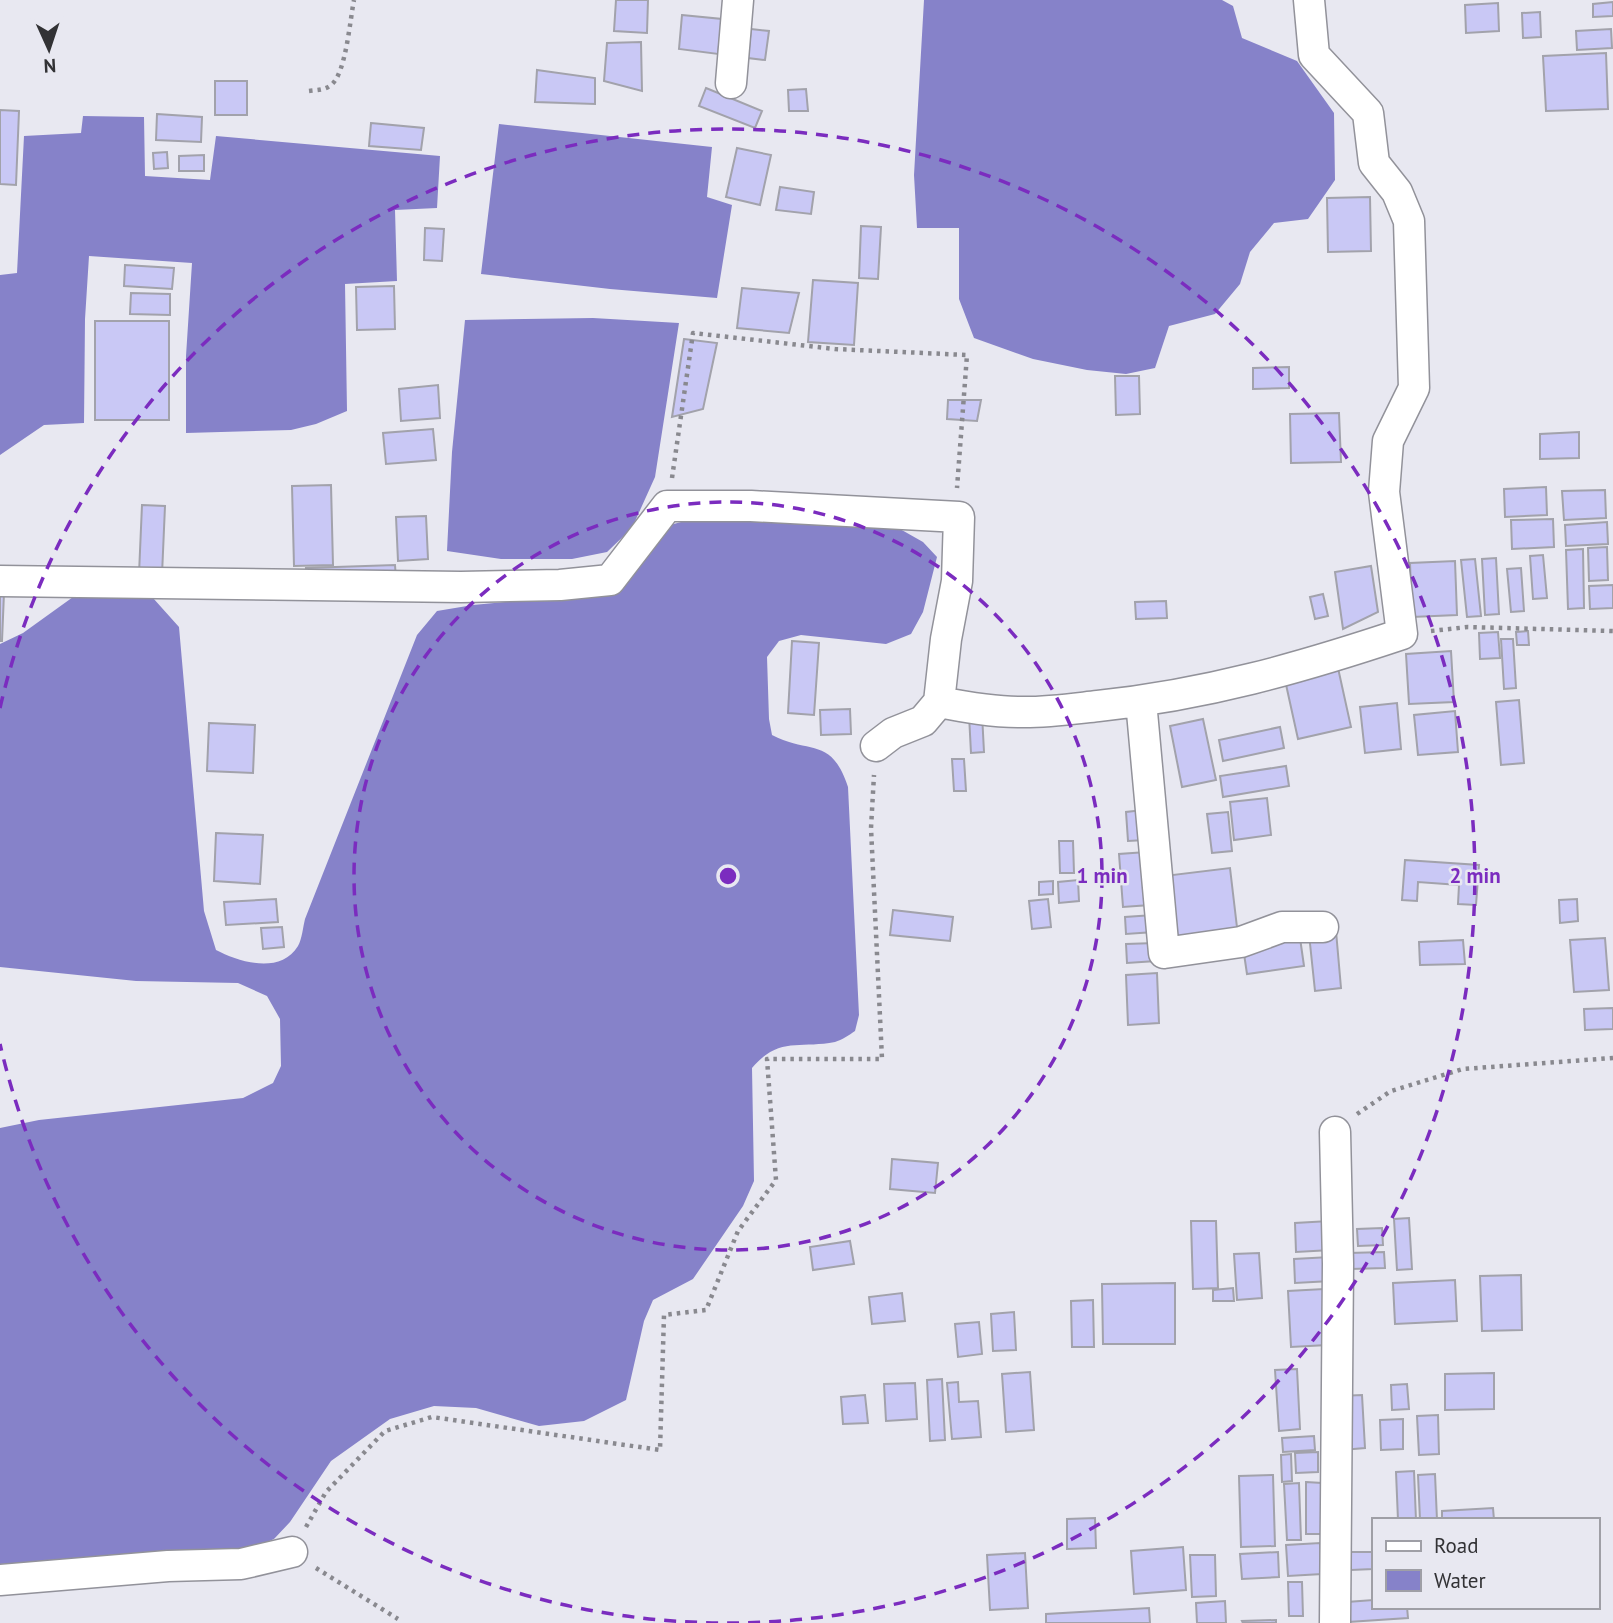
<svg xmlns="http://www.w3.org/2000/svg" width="1613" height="1623" viewBox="0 0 1613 1623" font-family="'PT Sans',sans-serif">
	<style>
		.water { fill: #8682c9 }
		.building { fill: #c9c8f5; stroke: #a2a2ab; stroke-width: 2 }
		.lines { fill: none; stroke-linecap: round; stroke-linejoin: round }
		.minor-casing { stroke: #92929a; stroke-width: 33 }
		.path { stroke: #89898f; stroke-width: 4.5; stroke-dasharray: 3.5 5; stroke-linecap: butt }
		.minor { stroke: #fff; stroke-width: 30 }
		.ring { fill: none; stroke: #7b2cbf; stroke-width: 3.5; stroke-dasharray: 12 9 }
		.centre { fill: #7b2cbf; stroke: #e8e8f1; stroke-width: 3.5 }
		.ring-label { font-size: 21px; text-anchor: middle; font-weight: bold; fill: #7b2cbf; stroke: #e8e8f1; stroke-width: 5; stroke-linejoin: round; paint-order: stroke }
	</style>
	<rect width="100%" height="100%" fill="#e8e8f1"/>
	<path class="water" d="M 924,0 L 1222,0 L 1233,6 L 1242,38 L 1297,61 L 1334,113 L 1335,180 L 1308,219 L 1274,223 L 1250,252 L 1240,284 L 1215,314 L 1169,326 L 1155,368 L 1126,374 L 1087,370 L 1033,359 L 974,338 L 959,299 L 959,228 L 917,228 L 914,175 Z
		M 83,116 L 144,117 L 145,176 L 210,180 L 216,136 L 440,156 L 437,208 L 395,210 L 397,281 L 345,284 L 347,411 L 316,424 L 291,430 L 186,433 L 186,356 L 192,263 L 89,256 L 85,319 L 84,423 L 44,425 L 0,455 L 0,275 L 17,273 L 24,136 L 81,133 Z
		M 499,124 L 712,147 L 707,197 L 732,205 L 717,298 L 610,289 L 481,274 Z
		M 593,318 L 679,323 L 655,477 L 632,528 L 607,552 L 572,559 L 501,559 L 447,551 L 452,452 L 465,320 Z
		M 699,517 L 900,529 L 923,542 L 937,557 L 923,612 L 911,634 L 886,644 L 801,635 L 779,641 L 767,657 L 769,719 L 772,735 C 811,755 831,736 848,787 L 859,1015 L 855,1031 C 849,1035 842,1040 835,1042 C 799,1049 779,1036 752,1068 L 754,1181 L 743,1206 L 693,1279 L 653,1300 L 644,1321 L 626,1400 L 584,1421 L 539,1426 L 476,1408 L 434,1406 L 390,1419 L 331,1461 L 290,1522 L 274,1539 L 249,1550 L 219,1554 L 0,1564 L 0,1128 L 39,1120 L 243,1098 L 273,1083 L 281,1066 L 280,1019 L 267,996 L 238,983 L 136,981 L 0,967 L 0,644 L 23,633 L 80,592 L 153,598 L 179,627 L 204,911 L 216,950 C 239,962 280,975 298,946 C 302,939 303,927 305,919 L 417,635 L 437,611 L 473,605 L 555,597 L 663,527 Z"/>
	<path class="building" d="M 616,0 L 648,0 L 647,33 L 614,31 Z
		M 1613,2 L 1613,16 L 1593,17 L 1593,4 Z
		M 1498,3 L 1499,31 L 1466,33 L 1465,5 Z
		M 1540,12 L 1541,37 L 1523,38 L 1522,13 Z
		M 682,15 L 722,19 L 718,54 L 679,49 Z
		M 751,29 L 769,31 L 765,60 L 748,58 Z
		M 1611,29 L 1612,48 L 1577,50 L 1576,31 Z
		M 641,42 L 642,91 L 604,81 L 607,43 Z
		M 1606,53 L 1608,109 L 1546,111 L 1543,56 Z
		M 537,70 L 595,78 L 595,104 L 535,102 Z
		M 215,81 L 247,81 L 247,115 L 215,115 Z
		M 706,88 L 762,111 L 755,128 L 699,106 Z
		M 806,89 L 808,111 L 789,111 L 788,90 Z
		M 0,110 L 19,111 L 16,185 L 0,184 Z
		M 157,114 L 202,117 L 201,142 L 156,140 Z
		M 371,123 L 424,128 L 421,150 L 369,146 Z
		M 737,148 L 771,155 L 760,205 L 726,197 Z
		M 167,152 L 168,168 L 154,169 L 153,153 Z
		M 204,155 L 204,171 L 179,171 L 179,156 Z
		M 780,187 L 814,192 L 811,214 L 776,210 Z
		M 1370,197 L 1371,251 L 1328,252 L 1327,198 Z
		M 861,226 L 881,227 L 878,279 L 859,278 Z
		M 425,228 L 444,229 L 442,261 L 424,260 Z
		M 125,265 L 174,268 L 172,289 L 124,286 Z
		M 813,280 L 858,283 L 854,345 L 808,342 Z
		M 394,286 L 395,329 L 357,330 L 356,287 Z
		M 742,288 L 799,293 L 789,333 L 737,328 Z
		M 131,293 L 170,294 L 170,315 L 130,314 Z
		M 95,321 L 169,321 L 169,420 L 95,420 Z
		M 684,339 L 717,343 L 703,409 L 672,417 Z
		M 1289,367 L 1289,388 L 1253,389 L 1253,368 Z
		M 1115,376 L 1139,376 L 1140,414 L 1116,415 Z
		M 438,385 L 440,418 L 401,421 L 399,389 Z
		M 948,400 L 981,400 L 977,421 L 947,419 Z
		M 1339,413 L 1341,462 L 1291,463 L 1290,414 Z
		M 433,429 L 436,460 L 386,464 L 383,433 Z
		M 1579,432 L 1579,458 L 1540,459 L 1540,434 Z
		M 331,485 L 333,565 L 294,566 L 292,486 Z
		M 1546,487 L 1547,515 L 1505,517 L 1504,489 Z
		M 1605,490 L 1606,518 L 1564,520 L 1562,491 Z
		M 142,505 L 165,506 L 162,575 L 139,574 Z
		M 426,516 L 428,559 L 398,561 L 396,517 Z
		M 1553,519 L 1554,547 L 1512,549 L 1511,520 Z
		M 1607,522 L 1608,544 L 1566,546 L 1565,525 Z
		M 1607,547 L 1608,580 L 1589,581 L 1588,548 Z
		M 1583,549 L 1584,608 L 1568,609 L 1566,550 Z
		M 1543,555 L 1547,598 L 1533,599 L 1530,556 Z
		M 1496,558 L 1499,614 L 1485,615 L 1482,559 Z
		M 1475,559 L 1481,616 L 1467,617 L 1461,560 Z
		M 1455,561 L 1457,615 L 1412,617 L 1410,563 Z
		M 395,565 L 396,579 L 307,583 L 306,568 Z
		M 1371,566 L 1378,612 L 1343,629 L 1335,572 Z
		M 1521,568 L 1524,611 L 1511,612 L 1507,569 Z
		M 1613,585 L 1613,608 L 1590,609 L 1589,586 Z
		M 0,592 L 4,593 L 2,641 L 0,641 Z
		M 1323,594 L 1328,616 L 1315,619 L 1310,597 Z
		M 1166,601 L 1167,618 L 1136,619 L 1135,602 Z
		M 1528,631 L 1529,645 L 1517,645 L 1516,632 Z
		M 1498,632 L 1500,658 L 1480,659 L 1479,633 Z
		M 1501,639 L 1513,639 L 1516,688 L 1504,689 Z
		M 792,641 L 819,643 L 814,715 L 788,713 Z
		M 1451,651 L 1454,702 L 1409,704 L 1406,654 Z
		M 1338,668 L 1351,727 L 1298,739 L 1285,680 Z
		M 1519,700 L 1524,763 L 1501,765 L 1496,702 Z
		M 1397,703 L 1401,749 L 1365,753 L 1360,707 Z
		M 850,709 L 851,734 L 821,735 L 820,710 Z
		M 1455,711 L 1458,752 L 1418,755 L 1414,715 Z
		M 982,714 L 984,752 L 971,753 L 969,715 Z
		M 1203,719 L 1216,780 L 1182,787 L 1170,726 Z
		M 209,723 L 255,725 L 253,773 L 207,771 Z
		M 1280,727 L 1284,748 L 1223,761 L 1219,740 Z
		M 952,759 L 964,759 L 966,791 L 954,791 Z
		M 1286,766 L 1289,786 L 1223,797 L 1220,776 Z
		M 1267,798 L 1271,835 L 1234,840 L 1230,802 Z
		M 1143,810 L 1145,840 L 1128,841 L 1126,812 Z
		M 1228,812 L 1232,851 L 1212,853 L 1207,814 Z
		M 216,833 L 263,835 L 260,884 L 214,881 Z
		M 1059,841 L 1073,841 L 1074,873 L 1060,873 Z
		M 1146,852 L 1150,905 L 1123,907 L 1119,854 Z
		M 1405,860 L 1479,865 L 1476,905 L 1458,904 L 1459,885 L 1418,882 L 1417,901 L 1402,900 Z
		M 1230,868 L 1238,936 L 1172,944 L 1164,876 Z
		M 1078,880 L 1079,901 L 1059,903 L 1058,882 Z
		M 1053,881 L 1053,894 L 1039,895 L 1039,882 Z
		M 276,899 L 278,922 L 226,925 L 224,902 Z
		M 1048,899 L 1051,927 L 1032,929 L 1029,901 Z
		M 1577,899 L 1578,921 L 1560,923 L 1559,900 Z
		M 893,910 L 953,917 L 950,941 L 890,935 Z
		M 1153,915 L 1154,932 L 1126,934 L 1125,917 Z
		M 282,927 L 284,947 L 263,949 L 261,928 Z
		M 1336,931 L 1341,988 L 1315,991 L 1309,934 Z
		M 1300,938 L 1304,966 L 1247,974 L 1243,947 Z
		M 1605,938 L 1609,990 L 1574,992 L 1570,940 Z
		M 1463,940 L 1465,964 L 1420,965 L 1419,942 Z
		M 1155,943 L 1156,961 L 1127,963 L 1126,944 Z
		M 1157,973 L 1159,1023 L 1128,1025 L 1126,975 Z
		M 1613,1008 L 1613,1029 L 1585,1030 L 1584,1009 Z
		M 892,1159 L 938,1163 L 935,1193 L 890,1189 Z
		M 1409,1218 L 1412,1269 L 1397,1270 L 1394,1219 Z
		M 1191,1221 L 1216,1221 L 1218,1288 L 1193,1289 Z
		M 1329,1221 L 1331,1250 L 1296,1252 L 1295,1223 Z
		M 1382,1228 L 1383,1245 L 1358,1246 L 1357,1229 Z
		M 850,1241 L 854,1264 L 813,1270 L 810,1247 Z
		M 1384,1252 L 1385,1268 L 1350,1269 L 1349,1253 Z
		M 1259,1253 L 1262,1298 L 1237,1300 L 1234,1254 Z
		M 1330,1257 L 1331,1281 L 1295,1283 L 1294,1259 Z
		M 1521,1275 L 1522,1330 L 1482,1331 L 1480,1276 Z
		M 1455,1280 L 1457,1321 L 1395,1324 L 1393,1283 Z
		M 1175,1283 L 1175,1344 L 1103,1344 L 1102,1284 Z
		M 1233,1288 L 1234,1301 L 1213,1301 L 1213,1290 Z
		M 1324,1289 L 1327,1345 L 1291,1347 L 1288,1291 Z
		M 902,1293 L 905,1321 L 872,1324 L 869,1297 Z
		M 1093,1300 L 1094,1347 L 1072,1347 L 1071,1301 Z
		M 1014,1312 L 1016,1350 L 993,1351 L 991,1314 Z
		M 979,1322 L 982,1354 L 958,1357 L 955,1324 Z
		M 1297,1369 L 1300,1429 L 1279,1431 L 1275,1370 Z
		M 1030,1372 L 1034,1430 L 1006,1432 L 1002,1374 Z
		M 1494,1373 L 1494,1409 L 1445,1410 L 1445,1374 Z
		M 942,1379 L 945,1440 L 930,1441 L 927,1380 Z
		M 958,1382 L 959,1402 L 978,1401 L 981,1437 L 952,1439 L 947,1383 Z
		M 915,1383 L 917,1419 L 886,1421 L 884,1384 Z
		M 1407,1384 L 1409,1409 L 1392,1410 L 1391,1385 Z
		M 865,1395 L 868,1423 L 843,1424 L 841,1397 Z
		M 1362,1395 L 1365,1448 L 1342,1450 L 1339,1396 Z
		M 1438,1415 L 1439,1454 L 1419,1455 L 1417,1416 Z
		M 1403,1419 L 1403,1449 L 1381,1450 L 1380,1420 Z
		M 1314,1436 L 1315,1450 L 1283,1452 L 1282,1438 Z
		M 1318,1452 L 1318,1472 L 1296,1473 L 1295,1453 Z
		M 1291,1454 L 1292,1481 L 1282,1482 L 1281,1455 Z
		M 1414,1471 L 1416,1520 L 1398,1520 L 1396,1472 Z
		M 1435,1474 L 1437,1520 L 1420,1520 L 1418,1475 Z
		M 1273,1475 L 1275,1546 L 1241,1547 L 1239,1476 Z
		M 1306,1482 L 1322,1483 L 1322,1534 L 1306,1534 Z
		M 1299,1483 L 1301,1540 L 1287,1540 L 1284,1484 Z
		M 1493,1508 L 1494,1520 L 1442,1520 L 1442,1511 Z
		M 1095,1518 L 1096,1548 L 1067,1549 L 1067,1519 Z
		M 1320,1543 L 1322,1574 L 1288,1576 L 1286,1545 Z
		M 1183,1547 L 1186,1590 L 1134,1594 L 1131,1551 Z
		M 1278,1552 L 1279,1577 L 1242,1579 L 1240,1554 Z
		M 1350,1552 L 1373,1552 L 1373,1569 L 1351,1570 Z
		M 1025,1553 L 1028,1608 L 990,1610 L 987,1555 Z
		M 1190,1555 L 1215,1555 L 1216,1596 L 1192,1597 Z
		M 1288,1582 L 1302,1582 L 1303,1616 L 1289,1616 Z
		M 1373,1600 L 1373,1607 L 1407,1607 L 1408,1618 L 1348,1622 L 1347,1602 Z
		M 1225,1601 L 1226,1623 L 1197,1623 L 1196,1603 Z
		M 1149,1608 L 1150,1623 L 1046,1623 L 1046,1614 Z
		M 1276,1620 L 1276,1623 L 1243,1623 L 1242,1621 Z"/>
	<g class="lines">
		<g class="minor-casing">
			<path id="minor" d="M 731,83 L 738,0
				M 0,581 L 461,587 L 560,585 L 610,580 L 667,506 L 751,506 L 959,517 L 957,581 L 946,639 L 939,702 C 965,707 992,712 1018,712 C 1044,713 1071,709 1098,706 C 1205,695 1300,668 1402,634 L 1384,492 L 1388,441 L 1414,388 L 1409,221 L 1397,192 L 1374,163 L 1368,113 L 1314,55 L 1309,0
				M 1141,701 L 1164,953 L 1241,942 L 1282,927 L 1323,927
				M 876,746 L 893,733 L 923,721 L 939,702
				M 1335,1132 L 1338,1264 L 1335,1623
				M 0,1580 L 168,1566 L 241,1564 L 292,1552"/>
		</g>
		<path class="path" d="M 309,91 C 317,90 325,90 331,85 C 346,74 350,19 354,0
			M 672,478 L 693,333 L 835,349 L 967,355 L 957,488
			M 1431,631 L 1468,627 L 1613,631
			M 1357,1114 L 1391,1091 L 1463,1069 L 1613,1058
			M 306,1527 L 326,1492 L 385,1431 L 432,1417 L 660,1450 L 664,1315 L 706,1310 L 738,1231 L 776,1180 L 767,1059 L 882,1059 L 871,828 L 874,775
			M 316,1568 L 398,1619"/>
		<use href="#minor" class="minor"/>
	</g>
	<g class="ring">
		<circle cx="728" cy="876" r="374"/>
		<path d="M0 708A747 747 0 1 1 0 1044"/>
	</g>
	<circle cx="728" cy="876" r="10" class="centre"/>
	<g class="ring-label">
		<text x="1102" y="883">1 min</text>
		<text x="1475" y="883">2 min</text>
	</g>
	<rect x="1372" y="1518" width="228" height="91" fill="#e8e8f1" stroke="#9f9fa6" stroke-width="2"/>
	<rect x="1386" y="1541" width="35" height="10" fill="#ffffff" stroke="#9f9fa6" stroke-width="2"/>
	<text x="1434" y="1553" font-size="21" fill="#323235">Road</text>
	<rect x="1386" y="1570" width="35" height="21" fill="#8682c9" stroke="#9f9fa6" stroke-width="2"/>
	<text x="1434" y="1588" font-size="21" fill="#323235">Water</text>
	<g transform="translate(49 49) rotate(177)" stroke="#e8e8f1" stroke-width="5" paint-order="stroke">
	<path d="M0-5L12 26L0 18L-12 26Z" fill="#323235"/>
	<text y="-10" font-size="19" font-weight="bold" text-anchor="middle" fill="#323235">N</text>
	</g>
</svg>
